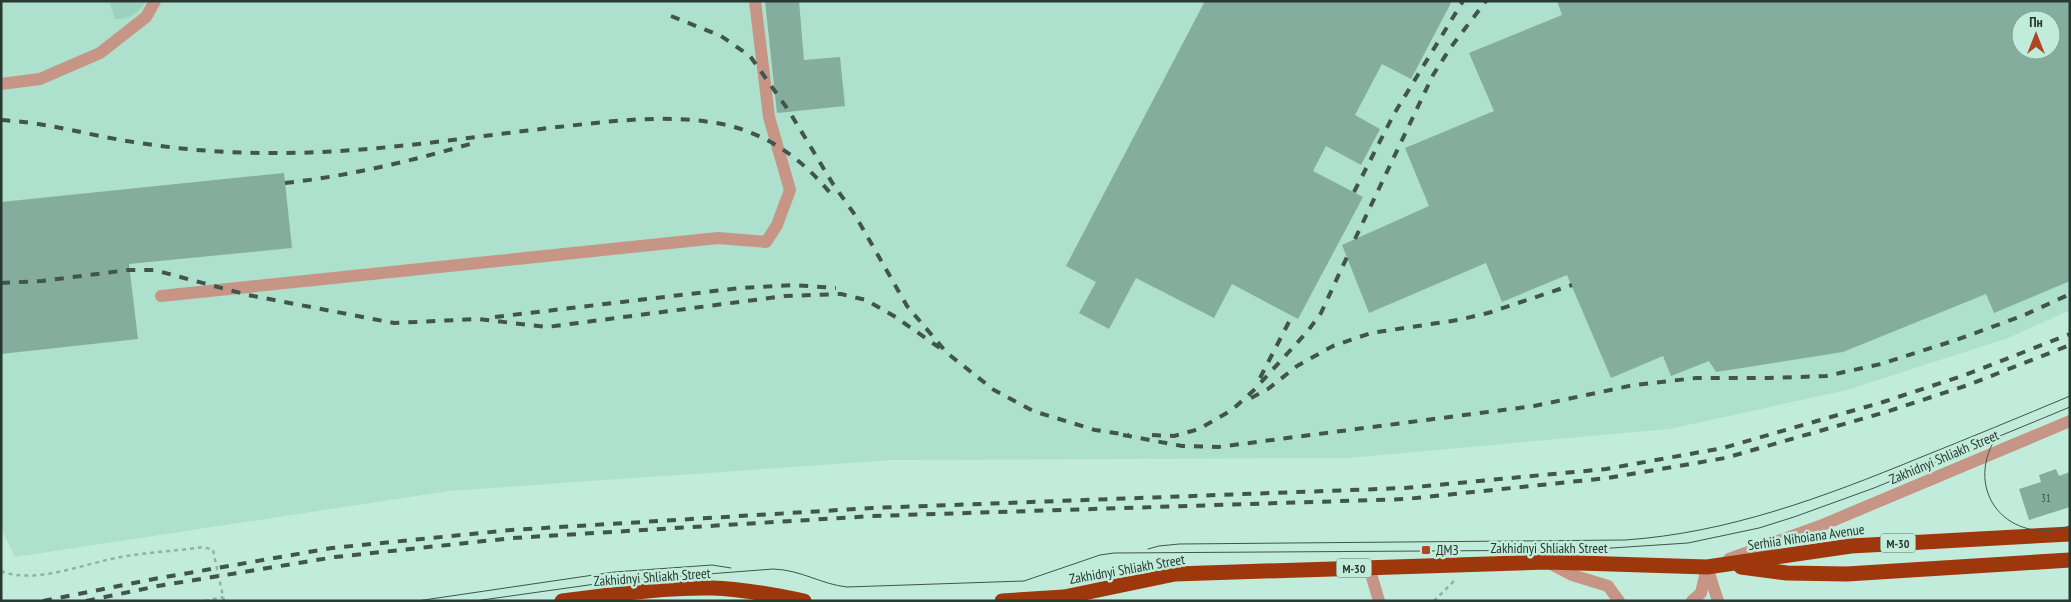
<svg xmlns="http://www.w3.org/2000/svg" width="2071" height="602" viewBox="0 0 2071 602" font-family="'PT Sans Narrow',sans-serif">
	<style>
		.built { fill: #ade0cd; fill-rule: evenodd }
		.green { fill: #9dd2be }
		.building { fill: #85ad9e; fill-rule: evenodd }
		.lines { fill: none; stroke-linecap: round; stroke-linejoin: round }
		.path { stroke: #90b1a4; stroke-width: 2.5; stroke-dasharray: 4 4; stroke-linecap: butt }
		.minor { stroke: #c79585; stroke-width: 12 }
		.highway { stroke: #9e370c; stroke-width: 15 }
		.tram { stroke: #41554d; stroke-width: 1 }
		.rail { stroke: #41554d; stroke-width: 4; stroke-dasharray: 9 9; stroke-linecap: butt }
		.poi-dot { fill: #ad4721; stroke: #c1ebdb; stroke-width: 2 }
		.labels { text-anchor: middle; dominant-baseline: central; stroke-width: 5; stroke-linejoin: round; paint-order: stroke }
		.number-label { font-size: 11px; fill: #3f554d }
		.shield { fill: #c1ebdb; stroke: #566e65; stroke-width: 1 }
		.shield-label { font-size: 12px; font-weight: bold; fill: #283832 }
		.street-label { font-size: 14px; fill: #283832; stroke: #c1ebdb }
		.poi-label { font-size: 14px; fill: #283832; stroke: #c1ebdb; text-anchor: start }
	</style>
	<rect width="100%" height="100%" fill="#c1ebdb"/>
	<path class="built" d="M 1,1 L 2070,1 L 2070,310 L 2008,338 L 1847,390 L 1669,429 L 1348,458 L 892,460 L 449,491 L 15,557 L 1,528 ZM 2021,20 L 2051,20 L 2051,50 L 2021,50 Z"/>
	<path class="green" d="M 109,1 L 147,1 C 137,13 131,20 115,19 Z"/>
	<path class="building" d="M 765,1 L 799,1 L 804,60 L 840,57 L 845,106 L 777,113 Z
		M 1205,1 L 1452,1 L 1411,79 L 1382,64 L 1355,115 L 1380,129 L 1361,165 L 1326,146 L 1313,171 L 1363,197 L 1298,319 L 1232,284 L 1214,318 L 1136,278 L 1109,329 L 1079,313 L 1096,282 L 1066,266 Z
		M 1557,1 L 2070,1 L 2070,281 L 1994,313 L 1986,294 L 1843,352 L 1716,372 L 1709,361 L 1671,376 L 1663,356 L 1611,378 L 1567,275 L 1502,302 L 1486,263 L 1369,313 L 1342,245 L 1429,206 L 1405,148 L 1494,111 L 1469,53 L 1562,15 ZM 2021,20 L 2051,20 L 2051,50 L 2021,50 Z
		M 284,173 L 292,248 L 129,264 L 138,339 L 1,354 L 1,202 Z
		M 2056,469 L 2059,476 L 2070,472 L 2070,507 L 2029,520 L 2019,489 L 2041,482 L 2039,475 Z"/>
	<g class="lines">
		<path class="path" d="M 1,571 C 36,585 85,563 121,557 C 149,552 177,551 204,547 L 213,550 L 224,601
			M 205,601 L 223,597
			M 1434,601 L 1454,581"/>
		<path class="minor" d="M 1,84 L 40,79 L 100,53 L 146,17 L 155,1
			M 161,296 L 718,238 L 766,242 L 777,225 L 790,190 L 769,117 L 755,1
			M 1729,559 L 1820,526 L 2070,421
			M 1549,563 L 1572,575 L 1608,586 L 1619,601
			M 1369,567 L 1379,601
			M 1707,567 L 1718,601
			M 1692,601 L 1701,593 L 1707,567"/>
		<path class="highway" d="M 1741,567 L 1787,573 L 1847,574 L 2070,560
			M 562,601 C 611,595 662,587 712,588 C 743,589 774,595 804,601
			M 1002,601 L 1064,597 L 1175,574 L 1547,562 L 1707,567 L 1851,546 L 2070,534"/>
		<path class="tram" d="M 1996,437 C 1962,493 2010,547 2070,526
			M 1148,549 L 1159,546 L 1179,544 L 1625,540 C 1728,533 1824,497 1919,458 C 1969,438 2020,417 2070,396
			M 417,601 L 614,572 L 712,565 L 731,568
			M 475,601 L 617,581 L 773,569 C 802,570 820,584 847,587 L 1024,581 L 1100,555 L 1114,553 L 1581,550 L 1688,543 L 1759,528 L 1794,517 L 1874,488 L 2070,407"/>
		<path class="rail" d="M 671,16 L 721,36 L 750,56 L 789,111 L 833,184 L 855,215 L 907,306 L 947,353 L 994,390 L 1033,411 L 1095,430 L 1129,435
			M 1,120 C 37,122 65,129 100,136 C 155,147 211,153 268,153 C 362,154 456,139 549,128 C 606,122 664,113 722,124 C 770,134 806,162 835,199
			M 285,183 C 350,176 415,160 477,142
			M 1354,192 L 1394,114 L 1463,1
			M 1355,239 L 1433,75 L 1451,47 L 1486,1
			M 1,283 L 42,281 L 128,270 L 154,270 L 248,295 L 394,323 L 478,319 L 547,327 L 785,296 L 841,294 L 866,300 L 894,316 L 947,353
			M 495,317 L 740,288 L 793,285 L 836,288
			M 1260,378 L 1292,316
			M 1251,398 L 1268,389 L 1297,366 L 1333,346 L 1371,333 L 1458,320 L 1488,313 L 1572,285
			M 1123,435 L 1182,446 L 1218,447 L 1534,406 L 1634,385 L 1696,378 L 1769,378 L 1826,376 L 1881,364 L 1956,340 L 2022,316 L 2070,294
			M 1152,435 L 1174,436 L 1199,429 L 1232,410 L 1254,390 L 1307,332 L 1321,313 L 1347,257
			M 43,601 L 154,579 L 332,548 L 511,530 L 872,508 L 1405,488 L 1606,469 L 1723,448 L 1883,402 L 1965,375 L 2070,334
			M 86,601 L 158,586 L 335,557 L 513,538 L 873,516 L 1406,499 L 1608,478 L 1725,458 L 1886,412 L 1968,385 L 2070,345"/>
	</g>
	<rect class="poi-dot" x="1421" y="545" width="10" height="10" rx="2.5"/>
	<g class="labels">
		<g class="number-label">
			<text x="2046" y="498">31</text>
		</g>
		<g class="shield">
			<rect x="1880.5" y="533.5" width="35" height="19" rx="4"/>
			<rect x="1336.5" y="558.5" width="35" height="19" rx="4"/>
		</g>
		<g class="shield-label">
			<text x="1898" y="543">М-30</text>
			<text x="1354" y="568">М-30</text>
		</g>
		<g class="street-label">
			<text transform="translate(1944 457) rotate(-23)">Zakhidnyi Shliakh Street</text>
			<text transform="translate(1806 537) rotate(-8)">Serhiia Nihoiana Avenue</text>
			<text x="1549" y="548">Zakhidnyi Shliakh Street</text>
			<text transform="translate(1127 569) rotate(-10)">Zakhidnyi Shliakh Street</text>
			<text transform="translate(652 577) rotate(-4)">Zakhidnyi Shliakh Street</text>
		</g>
		<g class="poi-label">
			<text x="1436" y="550">ДМЗ</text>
		</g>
	</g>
	<rect width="2071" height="602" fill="none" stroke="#283832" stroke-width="5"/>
	<g transform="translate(2036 35)"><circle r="24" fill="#c1ebdb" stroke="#84a397"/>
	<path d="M0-4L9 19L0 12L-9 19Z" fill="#ad4721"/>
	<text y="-8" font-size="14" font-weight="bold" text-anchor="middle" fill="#283832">Пн</text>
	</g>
</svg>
